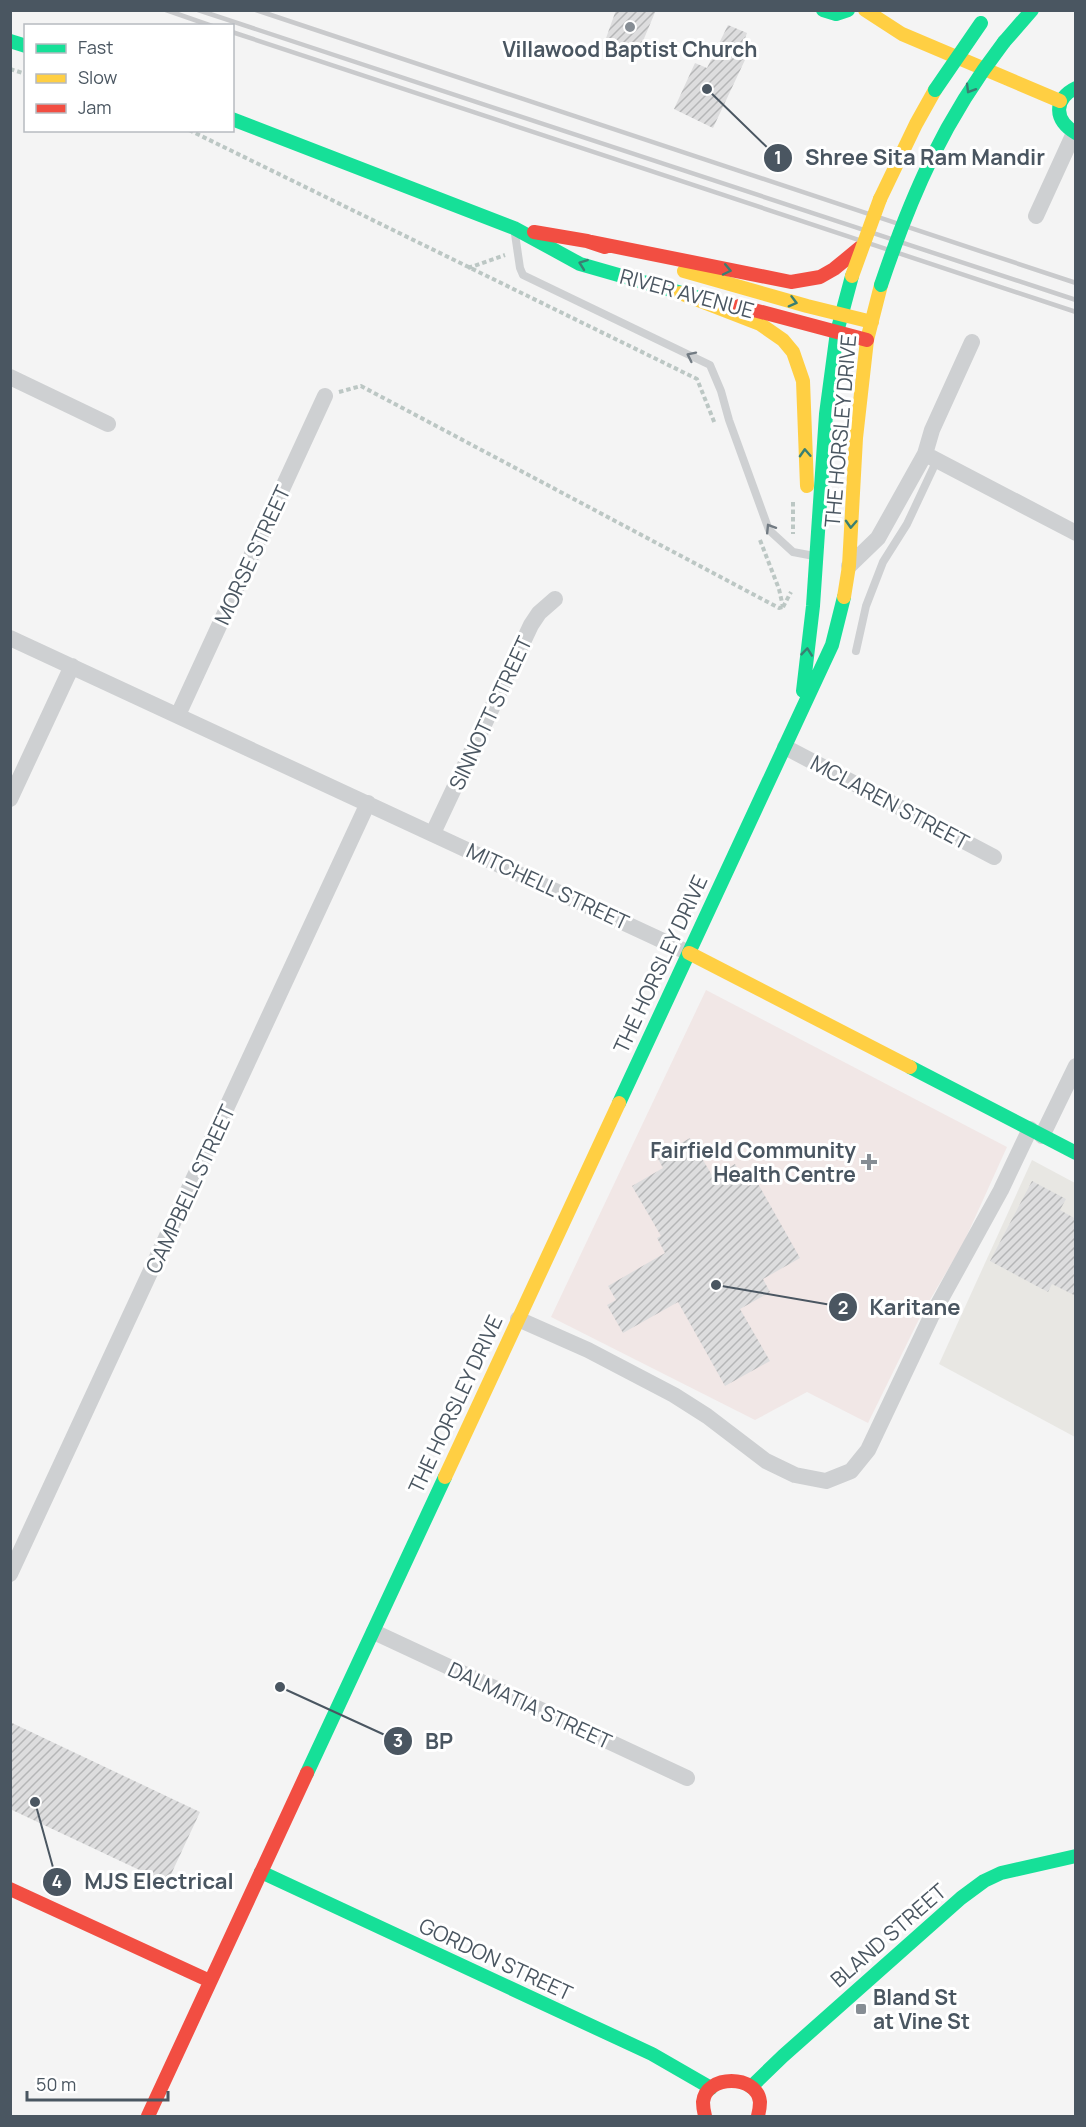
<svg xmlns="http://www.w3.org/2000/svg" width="1086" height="2127" viewBox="0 0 1086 2127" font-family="Manrope,sans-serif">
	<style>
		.commercial { fill: #e8e7e3 }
		.medical { fill: #f1e7e6 }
		.building { fill: url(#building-hatch) }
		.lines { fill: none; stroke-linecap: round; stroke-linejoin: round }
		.path { stroke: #bcc7c4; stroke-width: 4; stroke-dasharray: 4.5 3; stroke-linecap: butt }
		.lane { stroke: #ced0d2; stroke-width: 8 }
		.street { stroke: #ced0d2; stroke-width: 16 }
		.fast { stroke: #16e098; stroke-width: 14 }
		.slow { stroke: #ffcf43; stroke-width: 14 }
		.jam { stroke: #f24e42; stroke-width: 14 }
		.rail { stroke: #c9cacc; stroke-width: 4.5 }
		.fast-bridge { stroke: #16e098; stroke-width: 14 }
		.slow-bridge { stroke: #ffcf43; stroke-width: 14 }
		.oneway { stroke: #3a7f72 }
		.oneway2 { stroke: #727b83 }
		.poi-dot { fill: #868d94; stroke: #fff; stroke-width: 2 }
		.labels { text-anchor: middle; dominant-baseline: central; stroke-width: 6; stroke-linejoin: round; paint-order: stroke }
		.poi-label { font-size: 21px; font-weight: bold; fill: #4a5661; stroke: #fff }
		.street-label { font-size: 21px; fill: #4a5661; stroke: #fff }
		.leader { fill: none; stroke: #4a5661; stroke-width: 2 }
		.callout-dot { fill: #4a5661; stroke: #fff; stroke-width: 2 }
		.mark-label { font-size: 18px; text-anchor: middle; font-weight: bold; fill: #fff }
		.callout-label { font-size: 22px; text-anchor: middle; font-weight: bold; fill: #4a5661; stroke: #fff; stroke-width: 6; stroke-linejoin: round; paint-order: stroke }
	</style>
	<defs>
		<pattern id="building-hatch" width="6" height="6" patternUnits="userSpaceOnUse" patternTransform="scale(1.5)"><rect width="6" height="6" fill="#ddddde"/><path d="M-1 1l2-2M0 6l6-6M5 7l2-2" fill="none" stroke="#b5b6b7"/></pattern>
	</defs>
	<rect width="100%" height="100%" fill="#f4f4f4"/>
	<path class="commercial" d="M 1032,1160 L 1075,1183 L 1075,1437 L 939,1364 Z"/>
	<path class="medical" d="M 706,990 L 1007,1147 L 963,1244 L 921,1315 L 868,1423 L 807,1392 L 755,1420 L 551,1317 Z"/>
	<path class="building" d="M 616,10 L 656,10 L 638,53 L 605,41 Z
		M 728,25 L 747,33 L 744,41 L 752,45 L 713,128 L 674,109 L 695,63 L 707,68 Z
		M 690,1138 L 713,1177 L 735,1164 L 748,1186 L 757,1182 L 800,1258 L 763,1279 L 770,1292 L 740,1309 L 770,1361 L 725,1386 L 678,1302 L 623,1333 L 607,1305 L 616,1300 L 608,1286 L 665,1253 L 657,1238 L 661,1236 L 632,1186 L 663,1168 L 657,1157 Z
		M 1032,1181 L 1066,1199 L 1060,1210 L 1076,1219 L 1076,1296 L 1052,1284 L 1048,1292 L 990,1261 Z
		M 10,1722 L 200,1812 L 167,1883 L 10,1809 Z"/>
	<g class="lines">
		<path class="path" d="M 10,69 L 26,74
			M 189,130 L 697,379 L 715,424
			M 468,268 L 505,255
			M 339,392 L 361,386 L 779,608 L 783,607
			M 793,502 L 793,534
			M 760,540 L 779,589 L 783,607
			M 783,607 L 791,592"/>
		<path class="lane" d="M 515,234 L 520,268 L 523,275 L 710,365 L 721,391 L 729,420 L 769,530 L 793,552 L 814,556
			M 856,651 L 866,606 L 883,562 L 907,524 L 937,460"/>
		<path class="street" d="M 1036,216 L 1074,133
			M 10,377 L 108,424
			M 925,454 L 1076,533
			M 849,566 L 878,538 L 925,454 L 932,430 L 972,342
			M 10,638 L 689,953
			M 178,715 L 325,396
			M 785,747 L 994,857
			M 10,799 L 72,666
			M 433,833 L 531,625 L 539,613 L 555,599
			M 1042,1136 L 1076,1066
			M 518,1319 L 588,1350 L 674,1395 L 707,1416 L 766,1461 L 795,1475 L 826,1481 L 851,1471 L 868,1450 L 931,1317 L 1001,1190 L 1030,1129
			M 10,1574 L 368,803
			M 374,1632 L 687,1778"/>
		<path class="fast" d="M 823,10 L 836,14 L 848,10
			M 10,41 L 26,46
			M 1004,42 L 1032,10
			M 1076,88 C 1053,99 1054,121 1076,133
			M 232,119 L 514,228 L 580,264 L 699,298
			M 803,691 L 813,606 L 826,414 L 837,332 L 852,276
			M 910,1067 L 1076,1153
			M 619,1103 L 832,645 L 844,597
			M 307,1773 L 445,1477
			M 261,1872 L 652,2054 L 711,2088
			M 751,2087 L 783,2056 L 961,1898 L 984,1881 L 1001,1873 L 1076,1856"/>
		<path class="slow" d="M 865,10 L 902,34 L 1060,101
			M 880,199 L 916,124 L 935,90
			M 684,271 L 807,306 L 872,322
			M 680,293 L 760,324 L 783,340 L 793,352 L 803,381 L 807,486
			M 844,597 L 849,566 L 856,438 L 867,340 L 881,285
			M 689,953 L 910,1067
			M 445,1477 L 619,1103"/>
		<path class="jam" d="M 534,232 L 587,241 L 605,247
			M 587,241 L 791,282 L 820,277 L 834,269 L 862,246
			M 739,306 L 867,340
			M 10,1889 L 210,1981
			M 148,2116 L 307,1773
			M 705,2116 C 704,2112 703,2106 703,2102 C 706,2074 757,2074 760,2102 C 760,2106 759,2112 758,2116"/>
		<path class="rail" d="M 166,10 L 212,26
			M 198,10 L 1076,300
			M 256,10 L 1076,283
			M 232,32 L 1076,312"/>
		<path class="fast-bridge" d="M 935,90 L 981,23
			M 881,285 C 912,193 944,120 1004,42"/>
		<path class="slow-bridge" d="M 852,276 L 880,199"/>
	</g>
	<defs><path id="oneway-chevron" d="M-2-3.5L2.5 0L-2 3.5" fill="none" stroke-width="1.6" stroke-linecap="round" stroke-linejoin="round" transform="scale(1.5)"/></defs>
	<g class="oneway">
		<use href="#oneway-chevron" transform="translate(970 89) rotate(121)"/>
		<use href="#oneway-chevron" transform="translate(583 264) rotate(-160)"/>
		<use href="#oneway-chevron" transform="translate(727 270) rotate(12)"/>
		<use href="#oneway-chevron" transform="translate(793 302) rotate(15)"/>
		<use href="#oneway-chevron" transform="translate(805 453) rotate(-93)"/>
		<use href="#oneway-chevron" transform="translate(851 524) rotate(93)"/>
		<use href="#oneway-chevron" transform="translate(807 652) rotate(-84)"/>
	</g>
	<g class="oneway2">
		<use href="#oneway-chevron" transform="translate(691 356) rotate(-154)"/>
		<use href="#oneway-chevron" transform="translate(770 528) rotate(-122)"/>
	</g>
	<g class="poi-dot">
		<circle cx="630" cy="27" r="6"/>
		<path d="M866 1153h6v6h6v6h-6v6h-6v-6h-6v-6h6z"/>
		<rect x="855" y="2003" width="12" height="12" rx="3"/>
	</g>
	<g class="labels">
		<g class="poi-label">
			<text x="630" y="49">Villawood Baptist Church</text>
			<text x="856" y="1150" text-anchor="end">Fairfield Community<tspan x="856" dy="24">Health Centre</tspan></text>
			<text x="873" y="1997" text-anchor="start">Bland St<tspan x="873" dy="24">at Vine St</tspan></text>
		</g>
		<g class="street-label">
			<text transform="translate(687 293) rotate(15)">RIVER AVENUE</text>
			<text transform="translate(840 431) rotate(-85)">THE HORSLEY DRIVE</text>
			<text transform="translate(252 555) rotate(-65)">MORSE STREET</text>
			<text transform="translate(490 713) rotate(-65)">SINNOTT STREET</text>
			<text transform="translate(890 802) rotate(28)">MCLAREN STREET</text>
			<text transform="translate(548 886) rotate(25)">MITCHELL STREET</text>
			<text transform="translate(660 964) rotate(-65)">THE HORSLEY DRIVE</text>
			<text transform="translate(190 1189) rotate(-65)">CAMPBELL STREET</text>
			<text transform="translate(455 1404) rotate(-65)">THE HORSLEY DRIVE</text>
			<text transform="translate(530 1705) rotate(25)">DALMATIA STREET</text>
			<text transform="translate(888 1935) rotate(-41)">BLAND STREET</text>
			<text transform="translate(496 1959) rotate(25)">GORDON STREET</text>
		</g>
	</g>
	<path class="leader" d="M707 89L778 158M716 1285L843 1307M280 1687L398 1741M35 1802L57 1882"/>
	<g class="callout-dot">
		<circle cx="707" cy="89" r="6"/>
		<circle cx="716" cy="1285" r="6"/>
		<circle cx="280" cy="1687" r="6"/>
		<circle cx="35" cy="1802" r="6"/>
		<circle cx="778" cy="158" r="15"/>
		<circle cx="843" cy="1307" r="15"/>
		<circle cx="398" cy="1741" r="15"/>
		<circle cx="57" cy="1882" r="15"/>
	</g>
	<g class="mark-label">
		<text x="778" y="164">1</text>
		<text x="843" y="1314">2</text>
		<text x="398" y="1747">3</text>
		<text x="57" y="1888">4</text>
	</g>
	<g class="callout-label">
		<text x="925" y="165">Shree Sita Ram Mandir</text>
		<text x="915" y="1315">Karitane</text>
		<text x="439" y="1749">BP</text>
		<text x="159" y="1889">MJS Electrical</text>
	</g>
	<rect width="1086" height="2127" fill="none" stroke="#4a5661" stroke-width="24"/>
	<rect x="24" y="24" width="210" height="108" fill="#ffffff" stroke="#b7bbc0" stroke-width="1.5"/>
	<rect x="36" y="44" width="30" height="9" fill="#16e098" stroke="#b7bbc0" stroke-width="1.5"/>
	<text x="78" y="54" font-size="18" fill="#4a5661">Fast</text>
	<rect x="36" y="74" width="30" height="9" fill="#ffcf43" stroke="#b7bbc0" stroke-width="1.5"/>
	<text x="78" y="84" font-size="18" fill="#4a5661">Slow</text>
	<rect x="36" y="104" width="30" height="9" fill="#f24e42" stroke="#b7bbc0" stroke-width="1.5"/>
	<text x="78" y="114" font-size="18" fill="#4a5661">Jam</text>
	<path d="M27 2091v9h141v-9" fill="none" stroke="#4a5661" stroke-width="3"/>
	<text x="36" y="2091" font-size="18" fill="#4a5661" stroke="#ffffff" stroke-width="4.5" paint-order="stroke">50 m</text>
</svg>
